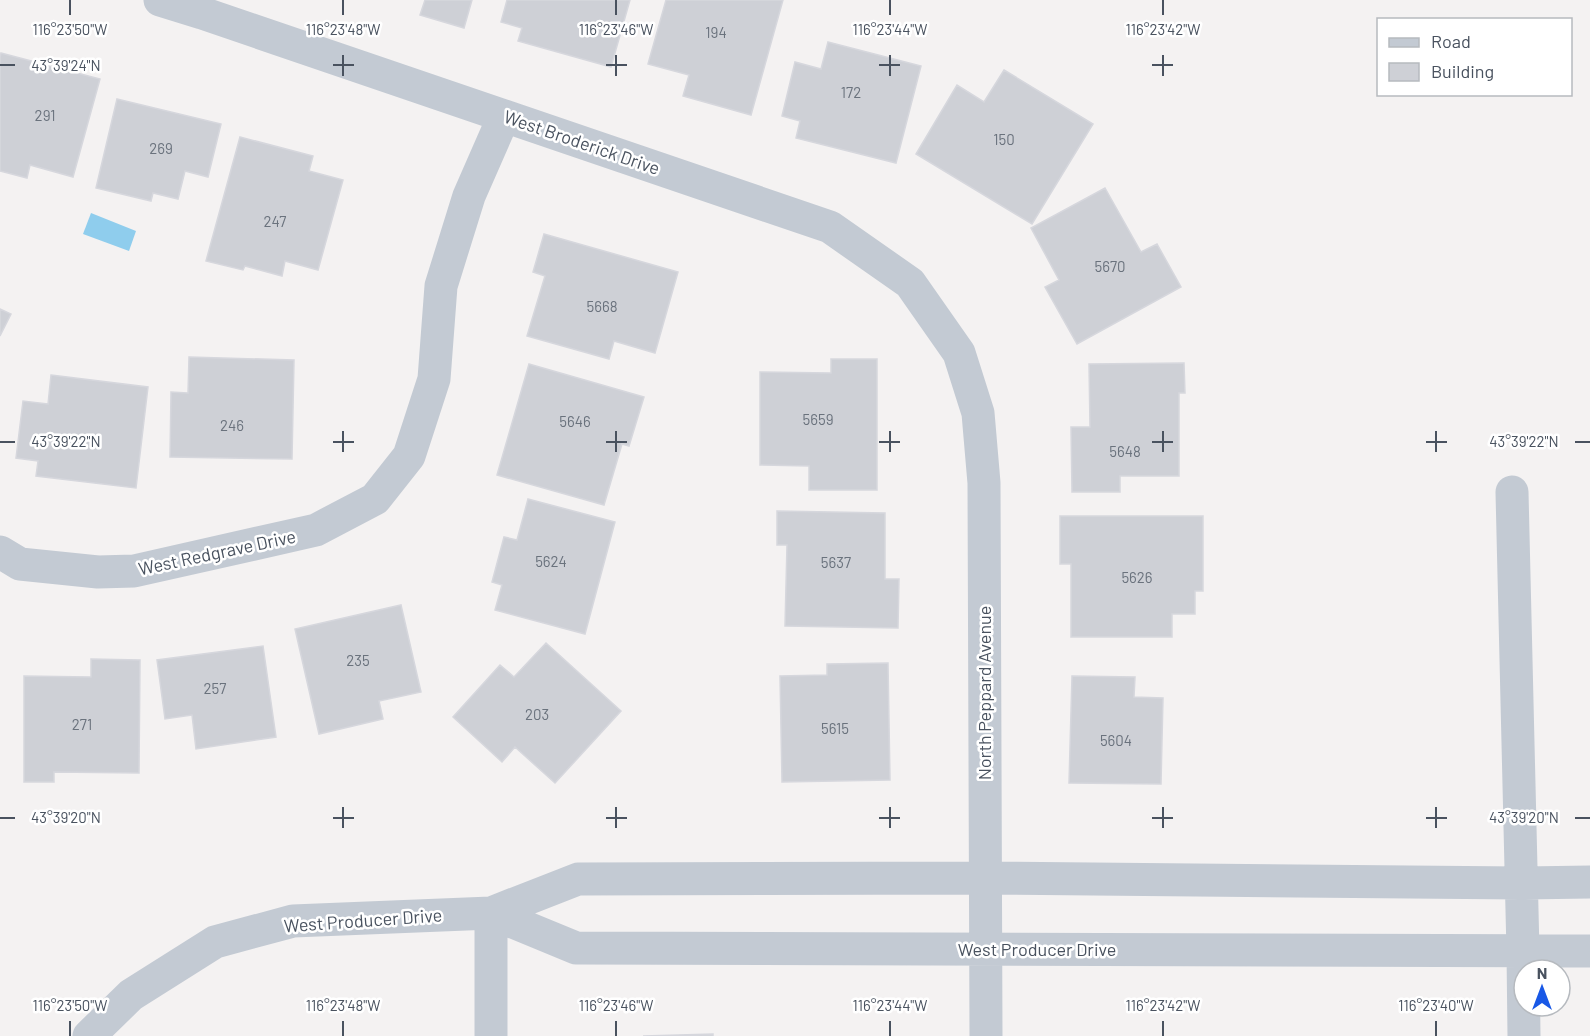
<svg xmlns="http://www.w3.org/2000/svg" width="1590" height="1036" viewBox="0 0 1590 1036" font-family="Barlow,sans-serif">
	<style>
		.water { fill: #8fcded }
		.building { fill: #ced0d6; stroke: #d6d7dd; stroke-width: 1.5 }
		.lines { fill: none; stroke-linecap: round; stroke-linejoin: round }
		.minor { stroke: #c3cad3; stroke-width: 33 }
		.ticks { fill: none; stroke: #49525f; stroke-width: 2 }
		.labels { text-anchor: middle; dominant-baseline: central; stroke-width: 5; stroke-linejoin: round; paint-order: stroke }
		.number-label { font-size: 15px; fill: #6a727d }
		.street-label { font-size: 18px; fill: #49525f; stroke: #fff }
		.ticks-label { font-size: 15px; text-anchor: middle; fill: #49525f; stroke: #fff; stroke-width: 5; stroke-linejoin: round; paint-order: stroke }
	</style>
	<rect width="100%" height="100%" fill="#f4f2f2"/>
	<path class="water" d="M 91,213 L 136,231 L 129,251 L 83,234 Z"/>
	<path class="building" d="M 425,0 L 472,0 L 464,28 L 420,15 Z
		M 507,0 L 630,0 L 611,67 L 518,41 L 522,28 L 501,22 Z
		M 666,0 L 783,0 L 751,115 L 683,96 L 689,75 L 648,64 Z
		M 828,42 L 921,66 L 896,163 L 796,138 L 800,121 L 782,116 L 795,62 L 821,69 Z
		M 1,53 L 100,79 L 73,177 L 30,165 L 27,178 L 0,171 L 0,57 Z
		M 1004,70 L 1093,124 L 1032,224 L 916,154 L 957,85 L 984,102 Z
		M 117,99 L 221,124 L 208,177 L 185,171 L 178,199 L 153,193 L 151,201 L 96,188 Z
		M 240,137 L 313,156 L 309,171 L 343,180 L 318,270 L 285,261 L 282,276 L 245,266 L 243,270 L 206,261 Z
		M 1105,188 L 1141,252 L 1157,244 L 1181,287 L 1077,344 L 1045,287 L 1059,280 L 1031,228 Z
		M 544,234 L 678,272 L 655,353 L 614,341 L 609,359 L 527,336 L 545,276 L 533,272 Z
		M 0,309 L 11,314 L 0,336 Z
		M 189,357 L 294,360 L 292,459 L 170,457 L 171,392 L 188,393 Z
		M 831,359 L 877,359 L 877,490 L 809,490 L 809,466 L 760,465 L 760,372 L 831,373 Z
		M 1184,363 L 1185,393 L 1179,393 L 1179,476 L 1120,476 L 1120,492 L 1072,492 L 1071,427 L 1090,427 L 1089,364 Z
		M 529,364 L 644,397 L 629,446 L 622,444 L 604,505 L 497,475 Z
		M 51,375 L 148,387 L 136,488 L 36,476 L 38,461 L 16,458 L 23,401 L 48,404 Z
		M 528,499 L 615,522 L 585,634 L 495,610 L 502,585 L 492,582 L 504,537 L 517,540 Z
		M 777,511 L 885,513 L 885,579 L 899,579 L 898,628 L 785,626 L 787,545 L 777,545 Z
		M 1060,516 L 1203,516 L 1203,591 L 1195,591 L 1195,614 L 1172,614 L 1172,637 L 1071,637 L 1071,564 L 1060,564 Z
		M 401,605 L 421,692 L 379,701 L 383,719 L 319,734 L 295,629 Z
		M 546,643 L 621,711 L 555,783 L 515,747 L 502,762 L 453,717 L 500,665 L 514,677 Z
		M 263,646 L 276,737 L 196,749 L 192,715 L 165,719 L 157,660 Z
		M 91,659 L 140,660 L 139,773 L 54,772 L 54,782 L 24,782 L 24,676 L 91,677 Z
		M 888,663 L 890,780 L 782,782 L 780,676 L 827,675 L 827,664 Z
		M 1072,676 L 1135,677 L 1134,697 L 1163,698 L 1161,784 L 1069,783 Z
		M 713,1034 L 713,1036 L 643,1036 Z"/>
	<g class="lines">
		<path class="minor" d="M 160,0 L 202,13 L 830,227 L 910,283 L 959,353 L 978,413 L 984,483 L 986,1036
			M 1512,492 L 1523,952 L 1524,1036
			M 0,552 L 20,564 L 98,572 L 134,571 L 316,530 L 375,499 L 409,456 L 434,379 L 441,286 L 469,196 L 504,116
			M 491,913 L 576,948 L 1590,951
			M 491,913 L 491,1036
			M 89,1036 L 131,995 L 215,942 L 293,921 L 491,913 L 578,879 L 985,878 L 1521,883 L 1590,882"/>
	</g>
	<path class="ticks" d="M 70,0 L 70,15M 343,0 L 343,15M 616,0 L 616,15M 890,0 L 890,15M 1163,0 L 1163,15M 343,55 L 343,76M 616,55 L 616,76M 890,55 L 890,76M 1163,55 L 1163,76M 0,65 L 15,65M 333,65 L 354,65M 606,65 L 627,65M 879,65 L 900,65M 1152,65 L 1173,65M 343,431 L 343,452M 616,431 L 616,452M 890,431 L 890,452M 1163,431 L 1163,452M 1436,431 L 1436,452M 0,442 L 15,442M 333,442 L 354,442M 606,442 L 627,442M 879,442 L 900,442M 1152,442 L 1173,442M 1426,442 L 1447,442M 1575,442 L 1590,442M 343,807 L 343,828M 616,807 L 616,828M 890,807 L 890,828M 1163,807 L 1163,828M 1436,807 L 1436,828M 0,818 L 15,818M 333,818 L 354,818M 606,818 L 627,818M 879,818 L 900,818M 1152,818 L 1173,818M 1426,818 L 1447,818M 1575,818 L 1590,818M 70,1021 L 70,1036M 343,1021 L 343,1036M 616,1021 L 616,1036M 890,1021 L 890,1036M 1163,1021 L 1163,1036M 1436,1021 L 1436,1036"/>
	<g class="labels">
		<g class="number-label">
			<text x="716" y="32">194</text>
			<text x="851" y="92">172</text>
			<text x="45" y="115">291</text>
			<text x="1004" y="139">150</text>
			<text x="161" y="148">269</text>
			<text x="275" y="221">247</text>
			<text x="1110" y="266">5670</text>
			<text x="602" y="306">5668</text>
			<text x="818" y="419">5659</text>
			<text x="575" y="421">5646</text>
			<text x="232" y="425">246</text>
			<text x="1125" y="451">5648</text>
			<text x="551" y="561">5624</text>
			<text x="836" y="562">5637</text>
			<text x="1137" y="577">5626</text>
			<text x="358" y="660">235</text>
			<text x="215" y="688">257</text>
			<text x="537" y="714">203</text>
			<text x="82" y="724">271</text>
			<text x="835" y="728">5615</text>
			<text x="1116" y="740">5604</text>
		</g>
		<g class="street-label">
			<text transform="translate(582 142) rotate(19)">West Broderick Drive</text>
			<text transform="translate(217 552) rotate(-12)">West Redgrave Drive</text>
			<text transform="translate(984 693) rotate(-90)">North Peppard Avenue</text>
			<text transform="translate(363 920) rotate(-4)">West Producer Drive</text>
			<text x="1037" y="949">West Producer Drive</text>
		</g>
	</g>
	<g class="ticks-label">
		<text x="70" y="35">116°23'50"W</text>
		<text x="343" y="35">116°23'48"W</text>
		<text x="616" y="35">116°23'46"W</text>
		<text x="890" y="35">116°23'44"W</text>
		<text x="1163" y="35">116°23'42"W</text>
		<text x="66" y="71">43°39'24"N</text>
		<text x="66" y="447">43°39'22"N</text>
		<text x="1524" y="447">43°39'22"N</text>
		<text x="66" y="823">43°39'20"N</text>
		<text x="1524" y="823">43°39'20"N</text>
		<text x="70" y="1011">116°23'50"W</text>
		<text x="343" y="1011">116°23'48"W</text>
		<text x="616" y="1011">116°23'46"W</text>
		<text x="890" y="1011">116°23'44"W</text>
		<text x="1163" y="1011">116°23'42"W</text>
		<text x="1436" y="1011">116°23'40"W</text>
	</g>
	<rect x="1377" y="18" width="195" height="78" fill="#ffffff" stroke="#b6babf" stroke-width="1.5"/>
	<rect x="1389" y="38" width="30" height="9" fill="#c3cad3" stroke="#b6babf" stroke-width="1.5"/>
	<text x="1431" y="48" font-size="18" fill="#49525f">Road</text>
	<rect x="1389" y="63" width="30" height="18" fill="#ced0d6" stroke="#b6babf" stroke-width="1.5"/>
	<text x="1431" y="78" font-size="18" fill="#49525f">Building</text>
	<g transform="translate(1542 988)"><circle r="28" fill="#ffffff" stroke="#b6babf" stroke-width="1.5"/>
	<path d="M0-4.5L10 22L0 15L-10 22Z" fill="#1958e6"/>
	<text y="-9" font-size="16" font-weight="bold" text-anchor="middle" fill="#49525f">N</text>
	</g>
</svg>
